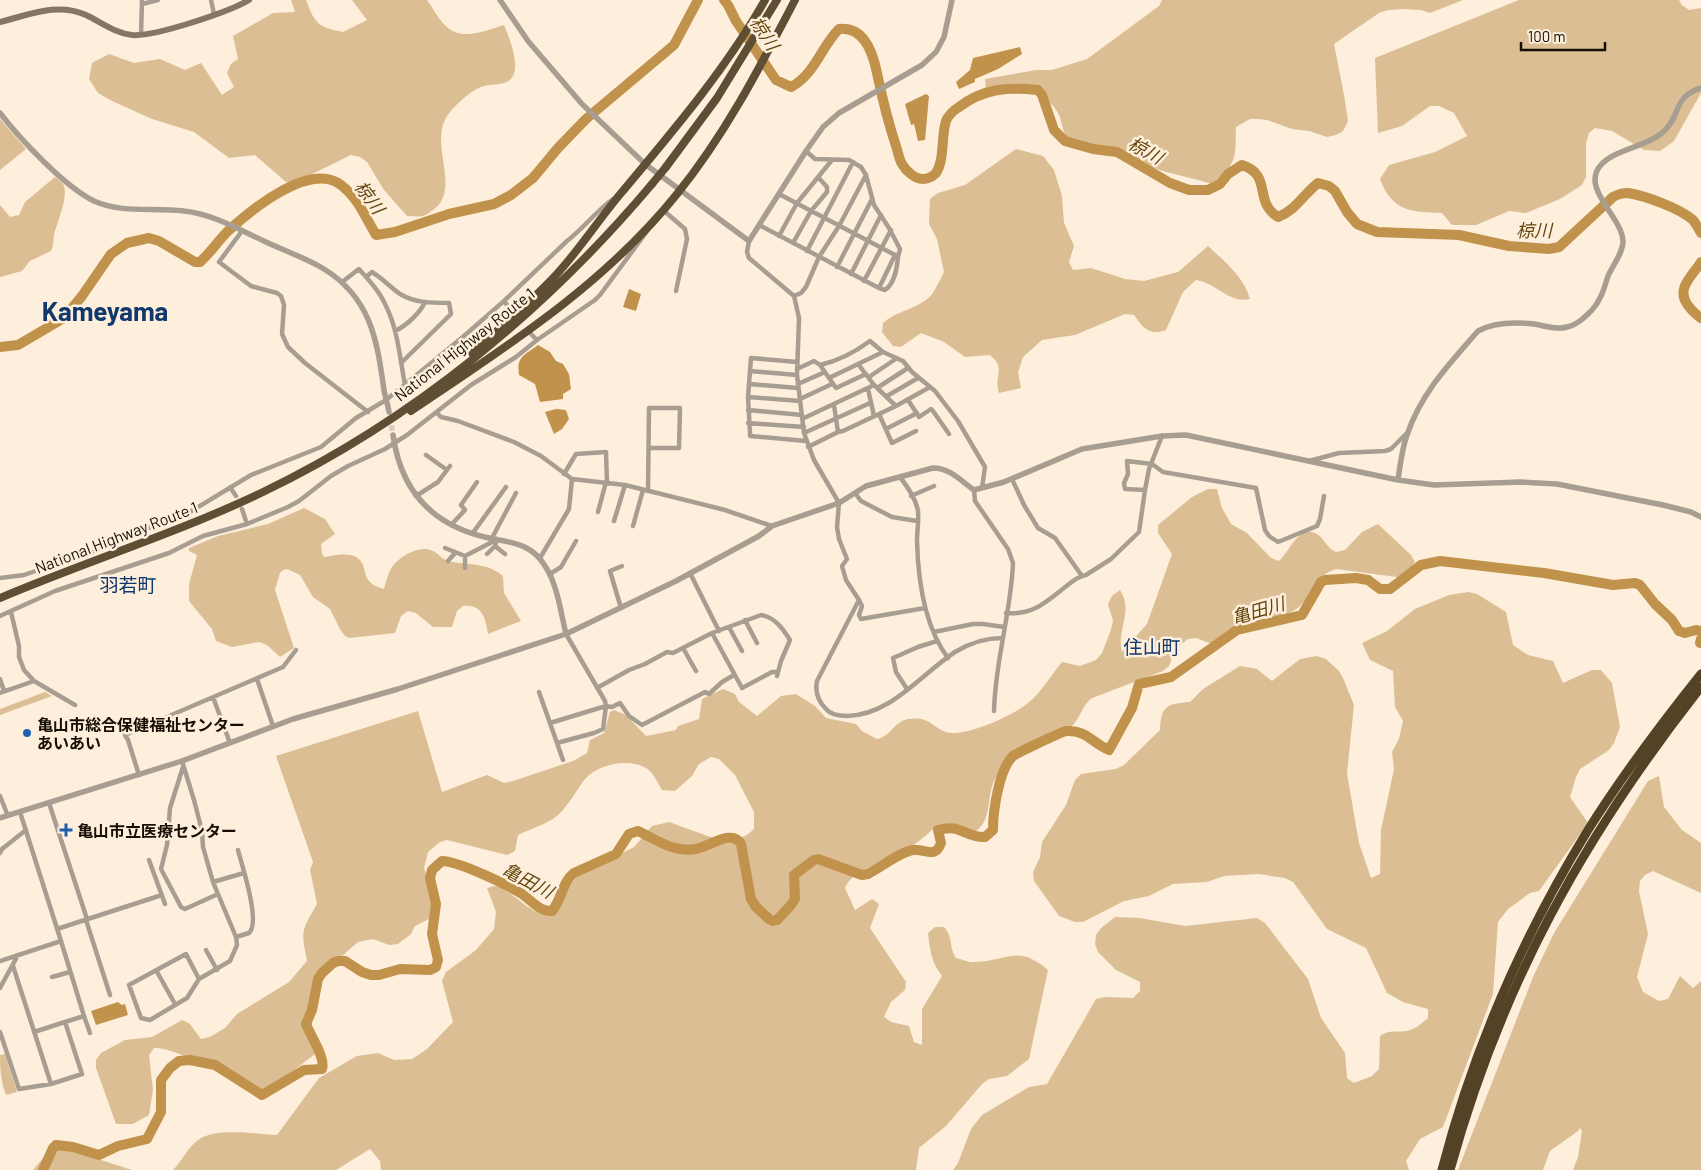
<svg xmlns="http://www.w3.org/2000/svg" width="1701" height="1170" viewBox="0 0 1701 1170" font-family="Barlow,'Noto Sans JP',sans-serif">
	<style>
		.green { fill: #dcbe94 }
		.water { fill: #c0924b }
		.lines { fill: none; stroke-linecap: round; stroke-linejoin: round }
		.river { stroke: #c0924b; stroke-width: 10 }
		.tertiary-tunnel { stroke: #dacdbc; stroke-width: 5.5; stroke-dasharray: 5.5 3; stroke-linecap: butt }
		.minor { stroke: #a79e91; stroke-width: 4.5 }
		.tertiary { stroke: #a79e91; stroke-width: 5.5 }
		.secondary { stroke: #847663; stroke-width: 6 }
		.trunk { stroke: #5f4e34; stroke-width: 8 }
		.motorway { stroke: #544227; stroke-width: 9 }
		.trunk-bridge { stroke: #5f4e34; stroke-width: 8 }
		.poi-dot { fill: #1f5fb0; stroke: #fdefdc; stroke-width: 2 }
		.labels { text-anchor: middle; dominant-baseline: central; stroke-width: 5; stroke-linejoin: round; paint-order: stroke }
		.street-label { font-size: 16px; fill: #160e04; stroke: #fdefdc }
		.poi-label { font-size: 16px; font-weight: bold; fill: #160e04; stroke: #fdefdc; text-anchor: start }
		.water-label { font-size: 18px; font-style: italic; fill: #65460d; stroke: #fdefdc }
		.quarter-label { font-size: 19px; fill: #10386c; stroke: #fdefdc }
		.town-label { font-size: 26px; font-weight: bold; fill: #10386c; stroke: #fdefdc }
	</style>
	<rect width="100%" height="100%" fill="#fdefdc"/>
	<path class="green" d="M 291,0 L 306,0 C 315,24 318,27 343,32 L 367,20 L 352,0 L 427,0 C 433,8 438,19 446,26 C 461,42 487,30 504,25 C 509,37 520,64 513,76 C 507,87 491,83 481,87 C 470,91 450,109 445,120 C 431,148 461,190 433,210 C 429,213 426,215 423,216 C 418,217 412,216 407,216 L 384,190 L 367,162 L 360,157 L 351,155 L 294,183 L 286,182 L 255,155 L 229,158 L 194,132 L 152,119 L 112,101 L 98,93 L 89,79 L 92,63 L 109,54 L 134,63 L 160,59 L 185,70 L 201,63 L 222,95 L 234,87 L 227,73 L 231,64 L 238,59 L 233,36 L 273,13 L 295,12 Z
		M 1162,0 L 1463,0 L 1430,13 L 1421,10 L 1404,9 L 1388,10 L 1379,13 L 1334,44 L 1344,95 L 1348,121 L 1343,131 L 1336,135 L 1327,137 L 1309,131 L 1292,129 L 1267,120 L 1259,119 L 1250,119 L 1236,127 C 1235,158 1238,163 1212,184 C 1192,178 1172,174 1153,168 C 1136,161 1120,154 1102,149 C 1094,147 1084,147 1076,144 C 1061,139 1064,124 1058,113 C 1046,89 1009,89 986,90 L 985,79 L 1036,70 L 1052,70 L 1087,59 L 1159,6 Z
		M 1519,0 L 1679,0 L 1682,5 L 1689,10 L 1701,8 L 1701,93 L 1674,141 L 1660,151 L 1644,150 L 1612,131 L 1595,128 L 1589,133 L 1586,143 L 1586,177 L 1582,185 L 1560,199 L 1526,213 L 1509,211 L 1476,225 L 1452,225 L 1442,213 C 1412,212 1392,212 1380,179 L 1389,165 L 1435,152 L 1467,136 L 1454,113 L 1439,106 L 1430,106 L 1402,126 L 1378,133 L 1375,58 Z
		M 0,119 L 26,149 L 0,170 Z
		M 1016,149 L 1043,156 L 1054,170 L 1062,196 L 1064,223 L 1074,246 L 1069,262 L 1073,270 L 1091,268 L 1125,279 L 1144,281 L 1178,272 L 1208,246 C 1224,261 1244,277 1250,299 C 1229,304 1217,283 1196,280 L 1183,292 L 1166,330 C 1149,336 1143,328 1134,315 L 1125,314 L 1075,335 L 1042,340 L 1023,357 L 1018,372 L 1021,388 L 999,393 C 993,376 1007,369 990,355 L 965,357 L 944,342 L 921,333 L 901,347 L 893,346 L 882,332 L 883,323 C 897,310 921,309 933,293 C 937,286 941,278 944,272 L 937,239 L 929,224 L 930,199 L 938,193 L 965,185 Z
		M 55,177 C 58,180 63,182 64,186 C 68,199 57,222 54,235 C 53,240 54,245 51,251 L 30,261 L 22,271 L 0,277 L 0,205 L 10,217 L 19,215 L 25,202 Z
		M 1208,489 L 1217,489 L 1222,508 L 1231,524 L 1247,533 L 1271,558 L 1279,561 C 1290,552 1298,524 1317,534 C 1324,538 1326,547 1336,552 L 1345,550 L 1362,532 L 1378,524 L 1411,555 L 1415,562 L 1406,575 L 1397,577 L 1336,569 C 1308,578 1314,600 1293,611 C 1276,620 1251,619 1234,628 C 1226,632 1219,639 1212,644 L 1196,638 L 1188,639 L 1175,649 L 1169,666 L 1163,671 L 1092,698 C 1081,706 1079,723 1069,728 C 1064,731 1056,730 1051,732 C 1029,742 1008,759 995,779 C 986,795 993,820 975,832 C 966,837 943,830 933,829 C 921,840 909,849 895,857 C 877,867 854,868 845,888 L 855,910 L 872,899 L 879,904 L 870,928 L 906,982 L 905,990 L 891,1002 L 884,1017 L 891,1022 L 909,1026 L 914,1042 L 922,1045 L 922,1009 L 942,976 C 931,962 930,950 928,933 L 935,927 L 944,927 C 954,938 948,945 956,958 C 962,959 969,963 975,962 C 1009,961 1017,944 1048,970 L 1029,1059 L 1007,1076 L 989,1079 L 982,1084 L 946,1126 L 919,1148 L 916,1170 L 381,1170 L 380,1161 L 370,1149 L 336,1170 L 173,1170 C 182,1161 188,1147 198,1140 C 215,1127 257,1134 277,1135 L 319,1078 L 357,1056 L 378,1053 L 394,1060 L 412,1059 L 427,1049 L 453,1022 L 442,981 L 446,972 L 476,950 L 494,929 L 496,912 L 487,888 C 489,888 492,886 495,886 C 507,886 526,910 542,914 L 557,902 L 577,877 L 634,847 L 652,826 L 669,822 L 727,843 L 747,835 L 754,829 L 754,812 L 735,775 L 719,759 L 711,757 L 699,764 L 692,776 L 675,791 L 662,790 C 658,783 653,772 646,768 C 629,758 598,764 585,779 C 576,791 569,805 557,816 C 547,824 530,829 518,835 L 515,851 L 507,855 L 447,840 L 440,842 L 428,852 L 424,868 L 435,902 L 431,918 L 415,926 L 411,934 L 398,944 L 389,945 L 373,939 L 358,942 L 326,970 L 309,1020 L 315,1054 L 260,1096 C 235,1082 181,1048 154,1048 L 149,1055 L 153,1090 L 149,1115 L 133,1124 L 116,1124 L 96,1068 L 96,1060 L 101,1053 L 125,1040 L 152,1037 L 182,1020 L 190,1024 L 201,1039 L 210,1037 L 225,1028 L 237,1014 L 289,982 L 307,961 C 301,930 301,932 317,904 L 310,870 L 313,862 L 276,756 L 418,711 L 442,792 L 487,775 L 504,783 L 513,781 L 573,761 L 587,753 L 590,740 L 604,733 L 610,712 L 614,710 L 626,715 L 646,736 L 676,730 L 678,726 L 699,719 L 702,699 L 723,689 L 735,694 L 739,702 L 757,716 L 781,696 L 796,694 L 815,706 L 826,718 L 856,724 L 862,731 L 877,739 C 892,736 893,722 908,719 C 930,716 930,726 946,732 C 964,738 1014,715 1028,703 C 1041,693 1051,675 1062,662 L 1080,666 L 1096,660 L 1102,653 L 1111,630 L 1113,621 L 1108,604 L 1112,596 L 1120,590 C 1134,611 1116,631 1122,652 L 1147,624 L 1172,554 L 1158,533 L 1158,525 L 1192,497 Z
		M 304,508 L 325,519 L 335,534 L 321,544 L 322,553 L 324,557 C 332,556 348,552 356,557 C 371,566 357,582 384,589 C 386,582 388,573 392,567 C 400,556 420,544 433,551 C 440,555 444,561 452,562 C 471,565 488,563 503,576 L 504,593 L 521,621 L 488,634 C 486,619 482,603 463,606 L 457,611 L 452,627 L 433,627 L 416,613 L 408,611 L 401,616 L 395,633 L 349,638 L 345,636 L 340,629 L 330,609 L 313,597 L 300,575 L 287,569 L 283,570 L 280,573 L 275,590 L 294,648 L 280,657 L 267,645 L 259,642 L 232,647 L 216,641 L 212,629 L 189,601 L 189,584 L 197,555 L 189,551 L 189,548 L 218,536 L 268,524 Z
		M 1468,592 L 1477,594 L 1506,612 L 1513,645 L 1528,655 L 1553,661 L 1563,683 L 1592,670 L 1601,670 L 1612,683 L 1620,727 L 1614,743 L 1609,750 L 1580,769 L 1576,777 L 1570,797 L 1588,823 L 1539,891 L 1530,893 L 1508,909 L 1498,922 L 1493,994 L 1443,1127 L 1420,1139 L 1406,1161 L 1409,1170 L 953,1170 L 958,1163 L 971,1129 L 982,1115 L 1029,1087 L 1047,1084 L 1096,999 L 1105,997 L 1133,998 L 1140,991 L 1140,982 L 1116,970 L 1098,952 L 1095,944 L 1096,935 L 1101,928 L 1115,917 L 1140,918 L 1185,926 L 1257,918 L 1265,923 L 1308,979 L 1321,1018 L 1345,1053 L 1347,1078 L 1354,1083 L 1372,1076 L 1379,1069 L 1380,1036 C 1391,1029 1396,1033 1407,1031 C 1416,1029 1422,1023 1428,1018 L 1428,1009 L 1403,1002 L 1387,993 L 1366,948 L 1327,929 L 1293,882 L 1285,878 L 1259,874 L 1224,876 L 1207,882 L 1173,884 L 1149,896 L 1124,901 L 1083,922 L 1075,922 L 1059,916 L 1034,881 L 1033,872 L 1040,857 L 1042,842 L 1066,805 L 1075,780 L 1081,774 L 1116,769 L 1124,765 L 1160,730 C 1161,705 1167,704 1190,702 L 1203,689 L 1240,666 L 1257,669 L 1272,681 L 1300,659 L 1317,656 L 1326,659 L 1339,671 L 1343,678 L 1354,705 L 1347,773 L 1350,791 L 1359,843 L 1371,878 L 1380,874 L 1381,830 L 1394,769 L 1392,752 L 1399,739 L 1403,721 L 1395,707 L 1393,671 L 1370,660 L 1362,643 L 1387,631 L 1415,609 L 1449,595 Z
		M 45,692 L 52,696 L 0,715 L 0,709 Z
		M 1659,776 L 1664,807 L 1682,830 L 1701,843 L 1701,893 L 1653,871 L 1645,875 L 1640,881 L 1639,891 L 1648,934 L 1637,977 L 1643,992 L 1659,1001 L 1668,999 L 1680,976 L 1693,988 L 1701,981 L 1701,1170 L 1573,1170 L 1578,1157 L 1582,1131 L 1580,1128 L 1578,1131 L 1550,1151 L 1543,1170 L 1458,1170 L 1533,977 L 1554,933 L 1648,781 Z
		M 5,1054 L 17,1092 L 6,1095 C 1,1082 0,1069 0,1055 Z
		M 68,1144 L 101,1160 L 132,1170 L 33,1170 C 43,1158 52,1147 68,1144 Z"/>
	<path class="water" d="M 1020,47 L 1022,54 L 998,69 L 975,79 L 975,82 L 959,89 L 956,82 L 970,70 L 973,58 Z
		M 926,94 L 929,96 L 925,140 L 918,141 L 914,124 L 911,125 L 905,104 Z
		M 629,289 L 641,294 L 636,311 L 623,307 Z
		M 538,345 L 550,352 L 556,361 L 563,364 L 569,374 L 571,389 L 563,394 L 563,399 L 540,402 L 535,384 L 519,375 C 516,356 525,355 538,345 Z
		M 556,409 L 566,410 L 569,419 L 562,429 L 554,434 L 545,412 Z
		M 118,1002 L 122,1005 L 125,1004 L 128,1015 L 96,1025 L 91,1011 Z"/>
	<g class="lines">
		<path class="river" d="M 724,0 L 728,5 L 736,21 L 776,80 L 791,87 C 815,74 821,47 839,29 C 864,26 873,53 877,73 C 882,97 888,122 896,146 C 898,152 899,159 902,164 C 906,171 915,179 923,179 C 928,179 932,177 936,173 C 945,159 941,136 946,121 C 948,116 954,110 959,107 C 984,88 1008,87 1038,90 L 1042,95 L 1054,130 L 1065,141 L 1093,149 L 1117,152 L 1170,183 L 1189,190 L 1208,190 L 1220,184 L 1228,174 L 1242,165 C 1273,175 1253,202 1278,217 C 1296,210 1303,195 1318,183 L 1329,186 L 1335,191 L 1347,212 L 1357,224 L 1377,232 L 1459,235 L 1509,246 L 1549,249 L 1559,247 L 1613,197 C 1618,194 1622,193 1628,193 C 1646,196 1679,208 1693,220 C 1696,224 1699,229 1701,233
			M 1701,262 C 1693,275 1676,288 1687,304 C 1691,310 1695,314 1701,318
			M 0,347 L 18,345 L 64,318 L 82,296 L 111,254 L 127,243 L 149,238 L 159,241 L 195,262 L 200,262 C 211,252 218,241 228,231 C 251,210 310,161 341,185 C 359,199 365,217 376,235 L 395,232 L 449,214 L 494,204 L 511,195 L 533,178 L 558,148 L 586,119 L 674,45 L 698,0
			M 1700,643 L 1701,639
			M 43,1170 L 53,1148 L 56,1145 L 73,1147 L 99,1155 L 118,1146 L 147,1139 L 161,1112 L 161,1080 L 170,1068 L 179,1061 L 190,1060 L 215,1065 L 262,1095 L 304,1070 L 322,1069 C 326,1058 310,1035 306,1024 L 312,1010 L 318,979 L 322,973 L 333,963 L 338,961 L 345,961 L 362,972 L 371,975 L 379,975 L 400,969 L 430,970 L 436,967 L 438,960 L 432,934 L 436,904 L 430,878 L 432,870 L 442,861 C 458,861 508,885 522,894 C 532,901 540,912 552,911 C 562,899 562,882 574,873 L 616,854 L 629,834 L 638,831 C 657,840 674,853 696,849 C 709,847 732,828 741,844 L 751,899 L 756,907 L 769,919 L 773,921 L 777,920 L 791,905 L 795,899 L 794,875 L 814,860 L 818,859 L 862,875 L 868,874 C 880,868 901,851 914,850 C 926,849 935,859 941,843 L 938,830 C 961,823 965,838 985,837 L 993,830 C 993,811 999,769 1013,756 C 1017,753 1059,733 1066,731 C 1087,730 1092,743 1109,750 L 1132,708 L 1139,684 L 1171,677 L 1237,630 L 1302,615 L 1321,582 L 1325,580 L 1356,578 L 1368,580 L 1380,589 L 1390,589 L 1421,565 L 1440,561 L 1544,573 L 1613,585 L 1635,583 L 1640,585 L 1655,604 L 1672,620 L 1679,631 L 1685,633 L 1696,630 L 1701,631"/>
		<path class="tertiary-tunnel" d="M 390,417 L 393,435"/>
		<path class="minor" d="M 211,0 L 214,14
			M 142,4 L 158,0
			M 141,35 L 142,0
			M 806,151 L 815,159 L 849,160 L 861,167 L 866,175 L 874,205 L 889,228 L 900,249 L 898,257 L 895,255
			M 866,175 L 839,226 L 819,257 L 806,287 L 801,293 L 794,296 L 799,318 L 797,375 L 804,433 L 814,460 L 839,503 L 837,527 L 839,539 L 847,559 L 842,566 L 846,580 L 859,600 L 817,681 C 815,691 818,701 826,709 C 831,715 839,716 847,716 C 891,715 920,675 955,652 C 970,643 985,638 1002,638
			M 663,210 L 685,229 L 687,239 L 676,291
			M 759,225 L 879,288 L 895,255 L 779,194
			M 242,231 L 219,262 L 251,286 L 277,293 L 281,296 L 284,305 L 282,334 L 288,347 L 305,363 L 368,412
			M 779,236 L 797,203 L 832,160
			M 749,241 L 747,252 L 749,258 L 794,296
			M 793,243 L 811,211 L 827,192 L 827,187 L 818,177
			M 807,251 L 853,162
			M 837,267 L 872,199
			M 851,274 L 881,215
			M 366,277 L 372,272 C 382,278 390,287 400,294 C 415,303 432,303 449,303 L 451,314 L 401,363
			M 864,281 L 891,230
			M 342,282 L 359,269 C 369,280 380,292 386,306 C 398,330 400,359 405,385
			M 879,288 L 885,290 C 895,283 897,268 898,257
			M 504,301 L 512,311
			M 395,331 C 406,326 420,313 425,302
			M 531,334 L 537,340
			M 797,362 L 751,358 L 748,397 L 750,433 L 750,436 L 806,441
			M 858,364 L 874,385 L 896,406
			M 820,365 C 838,361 855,352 870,341 L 883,352 L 903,361 L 912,372 L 935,391 L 958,421 L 985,467 L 982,488
			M 797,369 L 814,361 L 820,365 L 836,388 L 866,374
			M 750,371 L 797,375
			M 869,377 L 897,358
			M 829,378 L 883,352
			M 749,384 L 798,388
			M 798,384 L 825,372
			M 877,388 L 908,368
			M 868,389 L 874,416
			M 887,396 L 918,378
			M 748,397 L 800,401
			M 800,399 L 832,384
			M 908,400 L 919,417 L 931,409 L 933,411 L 949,434
			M 834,405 L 838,432
			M 748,410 L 802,415
			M 437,413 L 441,417 L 458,421 L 514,442 L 541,456 L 572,479 L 625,485 L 725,510 L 772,526
			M 879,414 L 892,443 L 916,431
			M 802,419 L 874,385
			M 748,423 L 804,427
			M 886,429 L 917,413
			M 804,433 L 870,403
			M 808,447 L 838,432 L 843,431 L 896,406 L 930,387
			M 426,455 L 447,470
			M 1309,461 L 1339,453 L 1385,451 L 1391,449 L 1407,433
			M 564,474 L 576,454 L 606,452 L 607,483
			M 900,477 C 907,486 916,499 918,511 C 919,520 917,531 917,541 C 918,580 924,626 948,658
			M 1012,479 L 1024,505 L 1038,528 L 1055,538 L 1082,576
			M 230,487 L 236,496
			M 974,490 L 975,501 L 1008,549 L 1013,563 C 1011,613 995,661 994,711
			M 1145,490 L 1125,489 L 1124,483 L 1128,474 L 1127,461 L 1152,464 L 1163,472 L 1256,488 L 1265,530 L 1269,536 L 1278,542 L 1317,526 L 1320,519 L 1324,496
			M 648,491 L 649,408 L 680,408 L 679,448 L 649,448
			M 855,493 L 861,501 L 892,517 L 917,521
			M 416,496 L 438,482 L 450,466
			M 911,496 L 934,486
			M 242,509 L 247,524
			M 598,512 L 606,482
			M 614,521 L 625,485
			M 451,525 L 465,510 L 461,505 L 477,482
			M 633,526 L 643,490
			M 472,534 L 506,487
			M 492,538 L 516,493
			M 497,539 L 495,546 L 505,554
			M 445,548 L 465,556 L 496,540
			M 487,554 L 495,546
			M 465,556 L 465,568
			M 540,558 L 569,509 L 572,479
			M 448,561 L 455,553
			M 690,573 L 719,631
			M 550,574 L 561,567 L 576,541
			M 0,578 L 24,575 L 44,568 L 92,552 L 145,529 L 180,518 L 251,475 L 321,447 L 356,418 L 386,400 L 464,336 L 504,301 L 567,241 C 584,228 596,211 613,199
			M 859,600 L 862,606 L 859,615 L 861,619 L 925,608
			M 621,608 L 610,571 L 622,566
			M 11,612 L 19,646 L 19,657 L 24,670 L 34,681 L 75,705
			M 1006,613 C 1034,616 1048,600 1069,584 C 1074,580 1079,576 1086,575 L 1111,559 L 1139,532 L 1145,490 L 1149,469 L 1162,436
			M 0,616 L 55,591 L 169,553 L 203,536 L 247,524 L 288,507 L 299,501 L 331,476 L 348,466 L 385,449 L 407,435 L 471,385 L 516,357 L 537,340 L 595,300 L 600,295 L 648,230
			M 745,620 L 757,643
			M 729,627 L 742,651
			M 934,632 L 973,624 L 983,624 L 1004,627
			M 712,633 L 742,688 L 772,672 L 778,672
			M 683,648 L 696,671
			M 0,679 L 4,691
			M 257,679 L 273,726
			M 597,688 L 629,670 L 645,664 L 667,652 L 673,653 L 712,633 L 761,615 C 775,617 783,629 790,640 L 781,661 L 777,676
			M 907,689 L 896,672 L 893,658 L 918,647 L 937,641
			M 539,692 L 563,760
			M 0,693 L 34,681
			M 213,697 L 230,743
			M 550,723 L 606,706 L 612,707 L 620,703 L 629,716 L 642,725 L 705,692 L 709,694 L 722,682 L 734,675
			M 557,743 L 594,733 L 603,729 L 606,706 L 605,701 L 566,634
			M 182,761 L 194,800 L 202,831 L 203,847 L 213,882 L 236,937 L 237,945 L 230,961 L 199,979 L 187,998 L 150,1020 L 141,1018 L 129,985 L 186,954 L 199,979
			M 183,767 L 170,808 L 167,845 L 161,869 L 181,907 L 185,909 L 218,894
			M 139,775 L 128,740 L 125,735 L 283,667 L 296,650
			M 0,796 L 8,816
			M 49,803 L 87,919
			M 20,812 L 61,941
			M 0,853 L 2,849 L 26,830
			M 149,860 L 165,904
			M 213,882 L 244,873
			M 86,920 L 110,995
			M 57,929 L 162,895
			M 236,937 L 249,933 C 261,922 242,866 238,850
			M 206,950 L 217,970
			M 0,961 L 61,941 L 84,1016 L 65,1022 L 82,1074 L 51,1084 L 19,1089 L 0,1032
			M 13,966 L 51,1084
			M 156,970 L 175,1004
			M 52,977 L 70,972
			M 0,988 L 18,955
			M 84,1016 L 90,1033
			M 34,1032 L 65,1022"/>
		<path class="tertiary" d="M 500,0 L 528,41 L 582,104 L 645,164 L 749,241 L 806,151 L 823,127 L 839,113 L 922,65 L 936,52 L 944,37 L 952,0
			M 0,113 C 20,139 65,187 94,201 C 123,214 154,207 184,211 C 213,214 240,230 266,242 C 285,251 306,258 324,269 C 371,298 377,340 384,390 C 385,397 388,404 389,412
			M 393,435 C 401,492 433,526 489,538 C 508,542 527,543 540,559 C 557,579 560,609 566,634
			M 1398,480 C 1400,465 1402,449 1407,435 C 1421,393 1450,363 1478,331 C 1494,322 1516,322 1534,324 C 1545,326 1556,330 1567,327 C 1577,325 1585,317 1592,310 C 1601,300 1604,289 1608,276 C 1613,265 1623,253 1623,241 C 1622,217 1581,189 1600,166 C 1614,149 1647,147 1663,132 C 1681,117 1672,97 1701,88
			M 0,818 L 182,761 L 293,719 L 398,689 L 566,634 L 676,581 L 759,536 L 772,526 L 839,503 L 866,486 L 933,468 C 950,468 961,481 974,490 L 1004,482 L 1082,449 L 1162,436 L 1186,435 L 1398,480 L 1434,485 L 1521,482 L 1557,484 L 1663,505 L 1691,512 L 1701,517"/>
		<path class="secondary" d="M 0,22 C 29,15 57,2 86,15 C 101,22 115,33 132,35 C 154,37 229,12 249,0"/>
		<path class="trunk" d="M 666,167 L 717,98 L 777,0
			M 472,353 C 500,328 530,303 556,275 C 580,249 599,219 622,192 C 673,131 726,69 765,0
			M 411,411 C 506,347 604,285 677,194 C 725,135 760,67 795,0
			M 0,598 C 87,561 178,533 263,492 C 413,420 545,311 652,184"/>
		<path class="motorway" d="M 1442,1170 C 1473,1050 1523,936 1588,830 C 1622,776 1661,724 1701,674
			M 1450,1170 C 1501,985 1583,837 1701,687"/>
		<path class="trunk-bridge" d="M 652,184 L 666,167"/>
	</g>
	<g class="poi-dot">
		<circle cx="27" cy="733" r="5"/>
		<path d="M63.5 822.5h5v5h5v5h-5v5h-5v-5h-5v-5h5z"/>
	</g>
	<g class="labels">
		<g class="street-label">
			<text transform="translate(464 344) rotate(-38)">National Highway Route 1</text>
			<text transform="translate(116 537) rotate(-21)">National Highway Route 1</text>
		</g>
		<g class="poi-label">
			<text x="37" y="724">亀山市総合保健福祉センター<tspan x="37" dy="18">あいあい</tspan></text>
			<text x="77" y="830">亀山市立医療センター</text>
		</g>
		<g class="water-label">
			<text transform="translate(765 33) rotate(57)">椋川</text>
			<text transform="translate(1146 150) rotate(29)">椋川</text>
			<text transform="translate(370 197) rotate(54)">椋川</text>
			<text x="1534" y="230">椋川</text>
			<text transform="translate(1258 610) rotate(-16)">亀田川</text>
			<text transform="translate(528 880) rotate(28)">亀田川</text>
		</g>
		<g class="quarter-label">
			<text x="128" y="584">羽若町</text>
			<text x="1152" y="646">住山町</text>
		</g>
		<g class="town-label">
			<text x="105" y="310">Kameyama</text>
		</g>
	</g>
	<path d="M1521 42v8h84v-8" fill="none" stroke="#160e04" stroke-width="2.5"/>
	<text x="1528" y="42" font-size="15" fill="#160e04" stroke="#fdefdc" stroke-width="4" paint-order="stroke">100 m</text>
</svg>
